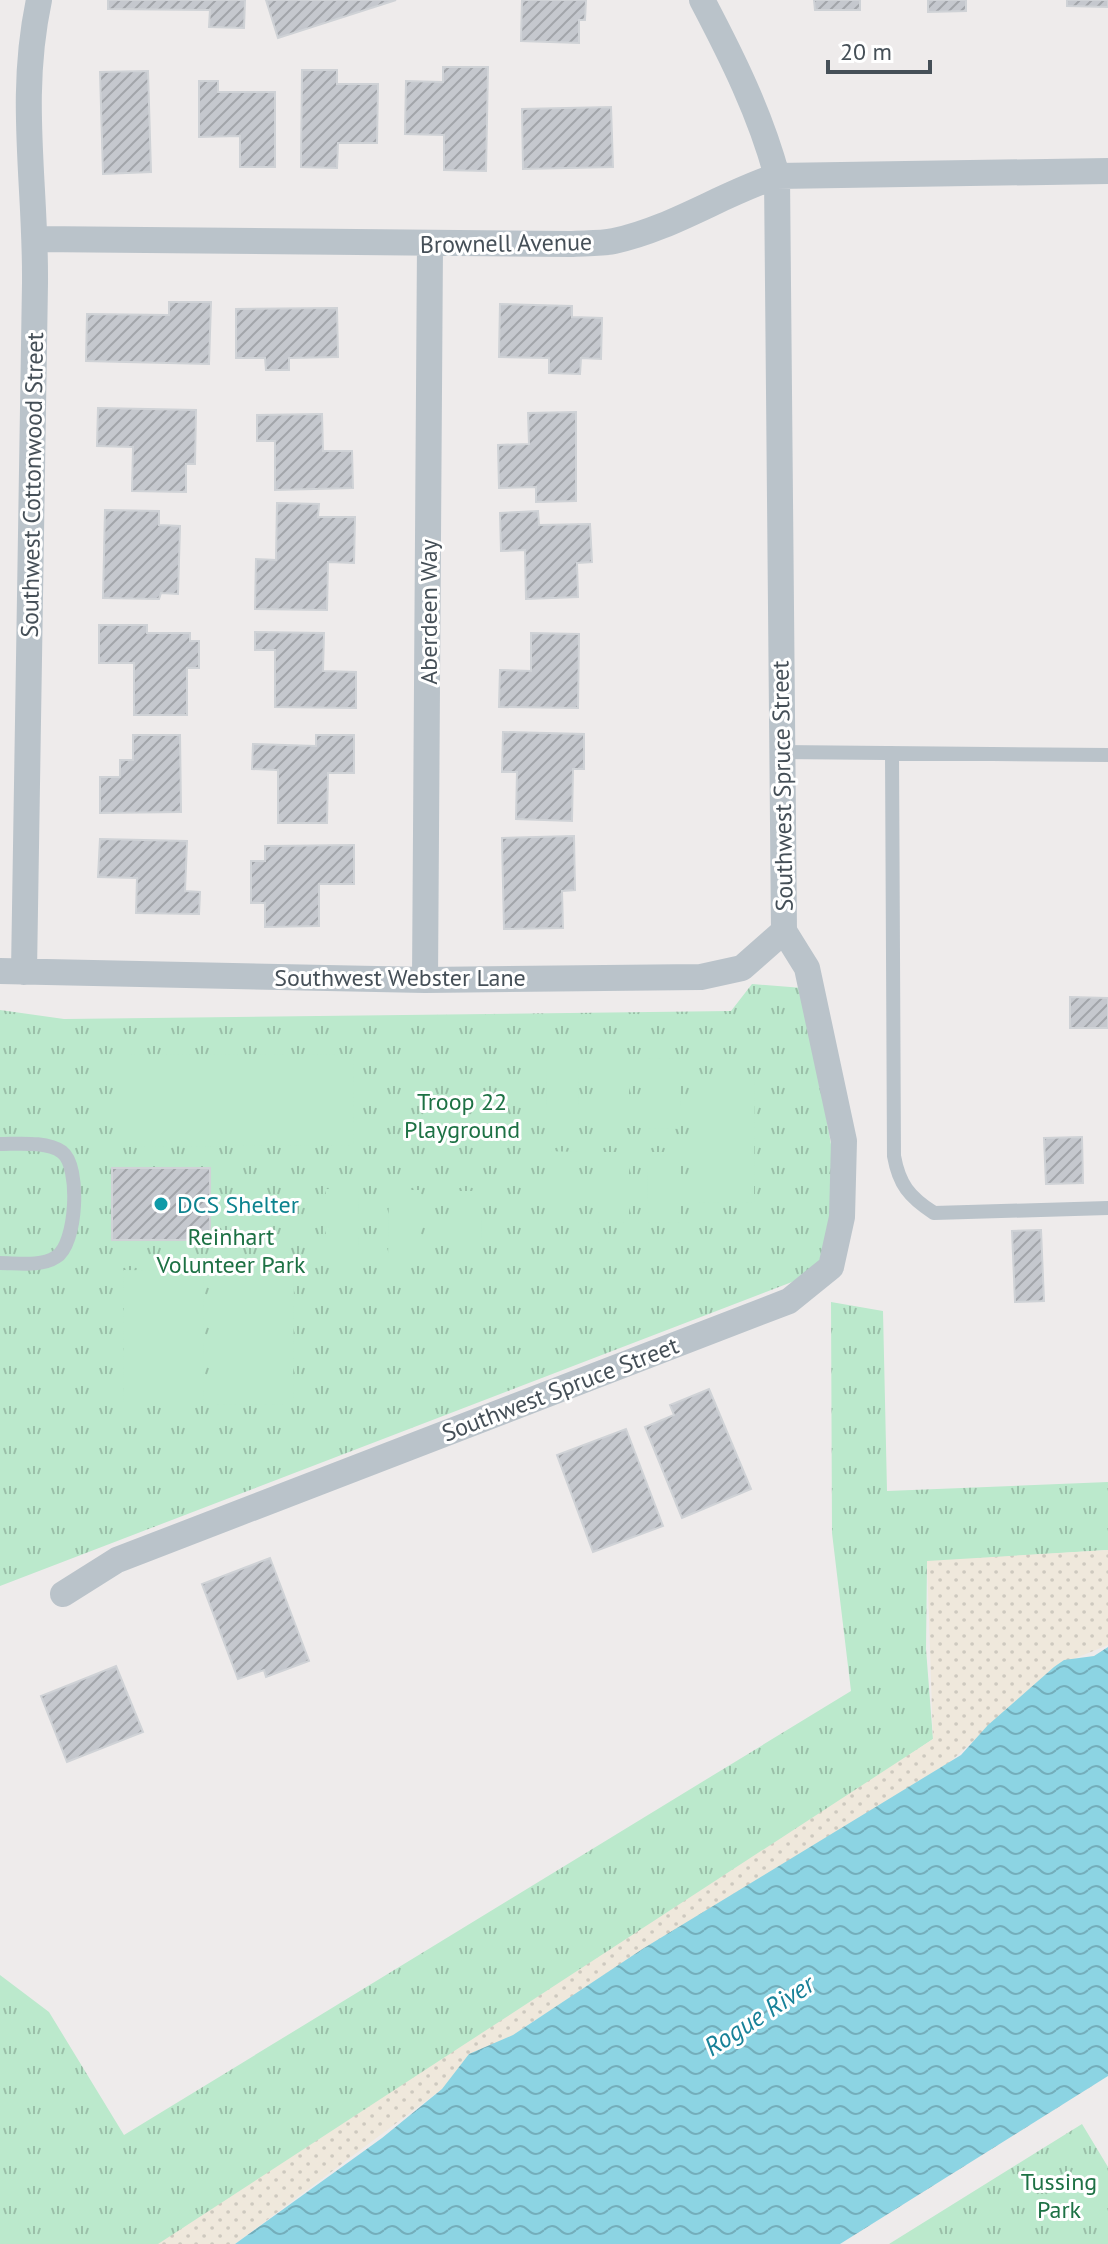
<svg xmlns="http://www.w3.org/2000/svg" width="1108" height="2244" viewBox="0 0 1108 2244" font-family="'PT Sans',sans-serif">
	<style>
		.grass { fill: url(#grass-tufts) }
		.sand { fill: url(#sand-dots) }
		.pitch { fill: #bbe9cc }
		.water { fill: url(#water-waves) }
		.building { fill: url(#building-hatch); stroke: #cfd2d6; stroke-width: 2 }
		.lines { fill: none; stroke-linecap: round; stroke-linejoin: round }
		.lane { stroke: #bac3ca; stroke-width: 14 }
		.street { stroke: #bac3ca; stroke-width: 26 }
		.culture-dot { fill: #0f9aa8; stroke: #fff; stroke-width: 3 }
		.labels { text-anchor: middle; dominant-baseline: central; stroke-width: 6; stroke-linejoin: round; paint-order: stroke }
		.street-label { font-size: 24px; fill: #454f57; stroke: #fff }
		.park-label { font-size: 24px; fill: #1d7144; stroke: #fff }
		.culture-label { font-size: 24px; fill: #0d838f; stroke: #fff; text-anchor: start }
		.water-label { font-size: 26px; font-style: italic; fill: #178198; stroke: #fff }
	</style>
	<defs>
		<pattern id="grass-tufts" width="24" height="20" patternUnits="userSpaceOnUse" patternTransform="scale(2)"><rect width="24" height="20" fill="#bbe9cc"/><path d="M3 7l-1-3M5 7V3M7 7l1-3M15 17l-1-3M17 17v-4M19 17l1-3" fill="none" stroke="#9abfa8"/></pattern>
		<pattern id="sand-dots" width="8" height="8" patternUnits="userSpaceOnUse" patternTransform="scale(2)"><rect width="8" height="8" fill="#efe8dc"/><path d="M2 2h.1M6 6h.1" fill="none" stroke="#cec9bf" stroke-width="1.8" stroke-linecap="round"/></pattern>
		<pattern id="water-waves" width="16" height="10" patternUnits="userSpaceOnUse" patternTransform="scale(2)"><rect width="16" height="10" fill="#8cd4e3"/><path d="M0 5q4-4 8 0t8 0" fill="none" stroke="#74aebb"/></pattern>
		<pattern id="building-hatch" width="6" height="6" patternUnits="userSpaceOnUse" patternTransform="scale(2)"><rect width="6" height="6" fill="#c5c8ce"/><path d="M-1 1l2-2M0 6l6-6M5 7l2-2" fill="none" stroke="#a2a5aa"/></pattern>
	</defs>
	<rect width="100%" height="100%" fill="#eeebeb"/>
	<path class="grass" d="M 752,984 L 803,988 L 834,1161 L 831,1267 L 0,1586 L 0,1010 L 64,1019 L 731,1011 Z
		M 831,1302 L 883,1311 L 887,1491 L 1108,1482 L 1108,1550 L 927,1562 L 926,1649 L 933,1739 L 189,2244 L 0,2244 L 0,1975 L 49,2012 L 124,2135 L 851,1691 L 832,1533 Z
		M 1082,2124 L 1108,2167 L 1108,2244 L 889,2244 Z"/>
	<path class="sand" d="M 1108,1550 L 1108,1645 L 1054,1667 L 950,1762 L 526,2026 L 235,2244 L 158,2244 L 933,1739 L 927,1561 Z"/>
	<path class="pitch" d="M 353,1054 L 354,1145 L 121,1147 L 121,1055 Z
		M 547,1058 L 579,1058 L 578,1128 L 546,1128 Z
		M 597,1058 L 629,1058 L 629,1128 L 597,1128 Z
		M 648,1058 L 681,1059 L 680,1129 L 648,1128 Z
		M 697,1079 L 755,1079 L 754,1203 L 697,1202 Z
		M 546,1151 L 578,1152 L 578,1222 L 546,1222 Z
		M 597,1152 L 629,1152 L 629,1223 L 597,1222 Z
		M 648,1152 L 680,1152 L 680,1223 L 647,1222 Z
		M 326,1189 L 359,1189 L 358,1260 L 326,1260 Z
		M 389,1190 L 421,1190 L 421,1260 L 388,1260 Z
		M 449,1191 L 482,1191 L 481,1261 L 449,1261 Z
		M 124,1270 L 204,1271 L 203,1403 L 123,1403 Z
		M 214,1272 L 294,1272 L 293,1405 L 214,1404 Z"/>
	<path class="water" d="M 1108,1647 L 1108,2076 L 840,2244 L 235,2244 L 382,2138 L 442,2089 L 469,2054 L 513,2035 L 644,1948 L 961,1755 L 988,1725 L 1054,1667 L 1064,1660 L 1094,1656 Z"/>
	<path class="building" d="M 108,0 L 245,0 L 244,28 L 209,27 L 210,10 L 108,9 Z
		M 266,0 L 396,0 L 278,38 Z
		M 522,0 L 586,0 L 585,20 L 579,20 L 579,43 L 521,41 Z
		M 814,0 L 860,0 L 860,10 L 815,10 Z
		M 928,0 L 966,0 L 966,11 L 928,12 Z
		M 1067,0 L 1108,0 L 1108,7 L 1067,6 Z
		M 443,67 L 488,67 L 486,171 L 444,170 L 444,135 L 405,134 L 406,81 L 443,82 Z
		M 302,70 L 337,70 L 337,84 L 378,84 L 377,143 L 338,143 L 337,168 L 301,167 Z
		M 148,71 L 151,172 L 103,174 L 100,72 Z
		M 199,81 L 218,81 L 218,92 L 275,92 L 275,167 L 240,167 L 240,136 L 199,137 Z
		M 611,107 L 613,167 L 523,169 L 522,109 Z
		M 169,302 L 211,302 L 209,364 L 86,361 L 87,314 L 169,315 Z
		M 500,304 L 572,306 L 572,317 L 602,318 L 601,359 L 581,358 L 580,374 L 549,373 L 549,358 L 499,357 Z
		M 337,308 L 338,357 L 289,358 L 289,370 L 266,370 L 265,358 L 236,358 L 236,309 Z
		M 98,408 L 196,410 L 195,464 L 186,464 L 186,492 L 132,491 L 133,447 L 97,446 Z
		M 576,412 L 576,501 L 536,502 L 536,487 L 499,488 L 498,445 L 529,444 L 528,413 Z
		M 322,414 L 323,451 L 352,451 L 353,488 L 275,490 L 275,441 L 257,441 L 257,415 Z
		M 277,503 L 319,504 L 318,517 L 355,517 L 354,563 L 328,562 L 327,610 L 255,609 L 256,559 L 276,560 Z
		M 105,510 L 159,511 L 159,525 L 180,526 L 178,594 L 161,593 L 159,599 L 103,598 Z
		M 538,511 L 539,525 L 590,524 L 592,562 L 577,563 L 578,597 L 526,599 L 525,550 L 501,551 L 500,513 Z
		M 99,625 L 147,625 L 147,633 L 190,633 L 190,641 L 199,641 L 199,668 L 187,668 L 187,715 L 134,715 L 134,663 L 99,663 Z
		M 255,632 L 324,633 L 323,671 L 356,672 L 356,708 L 275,707 L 275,650 L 255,650 Z
		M 531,633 L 579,634 L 578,708 L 499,707 L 500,670 L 531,671 Z
		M 503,732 L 584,734 L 584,769 L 573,769 L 572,821 L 516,819 L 517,772 L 502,772 Z
		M 133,735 L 180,735 L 181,812 L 100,813 L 100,777 L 120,777 L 120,760 L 133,760 Z
		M 316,735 L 354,735 L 354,773 L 328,773 L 327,823 L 278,823 L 278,770 L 252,769 L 253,744 L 316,746 Z
		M 574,836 L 575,890 L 562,891 L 563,928 L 504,929 L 502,838 Z
		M 100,839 L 187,841 L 185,891 L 200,892 L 199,914 L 136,913 L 137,878 L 98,877 Z
		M 354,845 L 354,884 L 319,884 L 319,926 L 265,927 L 265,903 L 251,903 L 251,861 L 265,861 L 265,846 Z
		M 1070,997 L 1108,998 L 1108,1028 L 1070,1028 Z
		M 1082,1137 L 1083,1183 L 1046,1184 L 1044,1138 Z
		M 112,1168 L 210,1168 L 210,1240 L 112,1240 Z
		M 1041,1230 L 1044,1301 L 1015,1302 L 1012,1231 Z
		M 709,1389 L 751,1489 L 682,1518 L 645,1427 L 674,1415 L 670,1405 Z
		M 626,1429 L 663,1526 L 593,1552 L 557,1455 Z
		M 270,1558 L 309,1661 L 266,1677 L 264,1670 L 238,1679 L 202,1584 Z
		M 116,1666 L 143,1732 L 67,1762 L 41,1696 Z"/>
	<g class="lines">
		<path class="lane" d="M 781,752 L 1108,755
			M 892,753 L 894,1156 C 899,1184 909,1197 934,1213 L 1108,1208
			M 0,1144 C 18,1144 47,1141 62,1152 C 81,1166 77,1245 56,1257 C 41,1267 17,1263 0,1263"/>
		<path class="street" d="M 36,239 L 570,244 C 584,243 600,244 614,241 C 671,229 722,194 777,176 L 1108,171
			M 0,971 L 425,980 L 701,977 L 742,968 L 784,931
			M 24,972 C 28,742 31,512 35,283 C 36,184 18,98 39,0
			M 425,980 L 430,244
			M 63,1594 L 117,1560 L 789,1301 L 831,1267 L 842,1217 L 844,1141 L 807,968 L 784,931 L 777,176 C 760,113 732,57 702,0"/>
	</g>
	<circle class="culture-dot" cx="161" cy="1204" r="8"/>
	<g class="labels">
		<g class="street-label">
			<text transform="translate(506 243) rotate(-1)">Brownell Avenue</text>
			<text transform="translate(32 485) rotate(-89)">Southwest Cottonwood Street</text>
			<text transform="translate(428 612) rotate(-90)">Aberdeen Way</text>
			<text transform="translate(782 786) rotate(-91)">Southwest Spruce Street</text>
			<text x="400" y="977">Southwest Webster Lane</text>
			<text transform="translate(560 1389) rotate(-21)">Southwest Spruce Street</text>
		</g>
		<g class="park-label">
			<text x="462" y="1101">Troop 22<tspan x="462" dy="28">Playground</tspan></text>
			<text x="231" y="1236">Reinhart<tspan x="231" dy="28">Volunteer Park</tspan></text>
			<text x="1059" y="2181">Tussing<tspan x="1059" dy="28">Park</tspan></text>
		</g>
		<g class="culture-label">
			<text x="177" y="1204">DCS Shelter</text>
		</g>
		<g class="water-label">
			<text transform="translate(759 2015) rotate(-33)">Rogue River</text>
		</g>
	</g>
	<path d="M828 60v12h102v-12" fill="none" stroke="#454f57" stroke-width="4"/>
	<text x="840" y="60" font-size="24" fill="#454f57" stroke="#ffffff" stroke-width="6" paint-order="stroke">20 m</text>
</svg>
